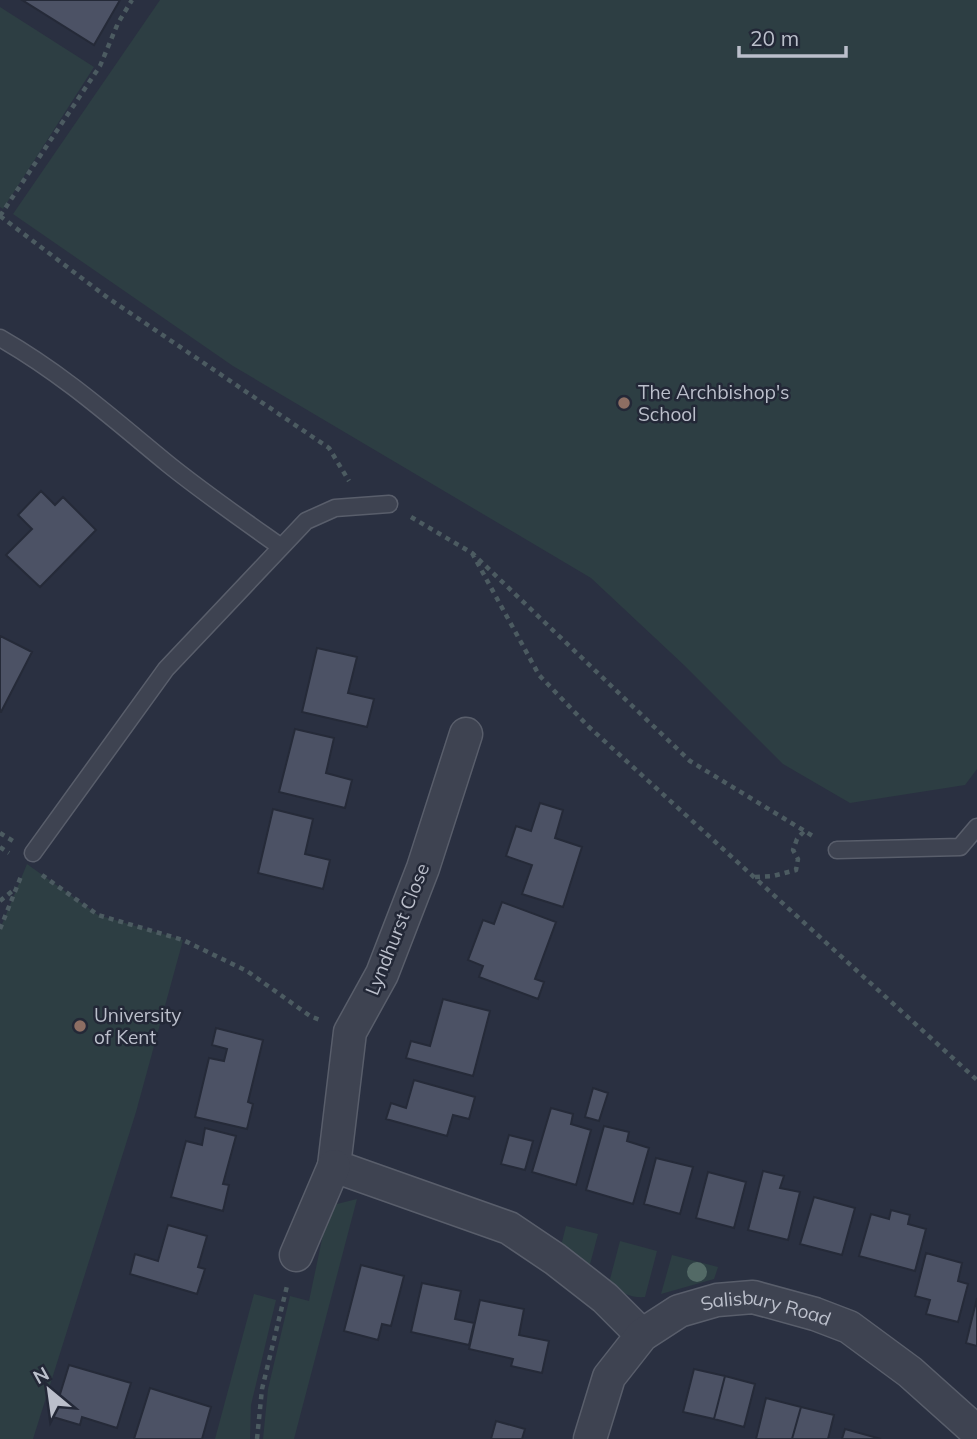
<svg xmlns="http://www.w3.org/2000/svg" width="977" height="1439" viewBox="0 0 977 1439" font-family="Mulish,sans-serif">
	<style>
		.green { fill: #2d3e43 }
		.building { fill: #4c5265; stroke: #252a38; stroke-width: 2 }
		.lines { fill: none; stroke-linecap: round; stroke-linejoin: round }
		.service-casing { stroke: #595e6b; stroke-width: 19 }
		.minor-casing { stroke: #595e6b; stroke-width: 35 }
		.path { stroke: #4c5b61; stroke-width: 4.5; stroke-dasharray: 5 5; stroke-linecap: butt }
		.service { stroke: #3e4351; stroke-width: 16 }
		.minor { stroke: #3e4351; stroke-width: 32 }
		.tree { fill: #536a66 }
		.education-dot { fill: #8d6e63; stroke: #232837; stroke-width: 2.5 }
		.labels { text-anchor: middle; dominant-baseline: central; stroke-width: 5; stroke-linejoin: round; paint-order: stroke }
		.poi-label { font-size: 19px; fill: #bbbfcb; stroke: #232837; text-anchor: start }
		.street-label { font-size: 19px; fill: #bbbfcb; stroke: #232837 }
	</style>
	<rect width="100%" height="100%" fill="#2a3041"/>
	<path class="green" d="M 160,0 L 977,0 L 977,769 L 965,785 L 850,803 L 783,764 L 685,666 L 591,578 L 233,366 L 13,214 Z
		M 0,7 L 94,67 L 3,209 L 0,207 Z
		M 27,864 L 98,915 L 183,940 L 136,1112 L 33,1439 L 0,1439 L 0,929 Z
		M 357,1199 L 294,1439 L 263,1439 L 268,1389 L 290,1296 L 309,1301 L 329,1206 Z
		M 566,1226 L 598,1234 L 589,1268 L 561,1246 Z
		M 620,1241 L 657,1251 L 645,1297 C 630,1298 621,1293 609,1283 Z
		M 672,1255 L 718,1267 L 714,1279 L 661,1294 Z
		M 254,1294 L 276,1300 L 251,1405 L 250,1439 L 215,1439 Z"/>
	<path class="building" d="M 22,0 L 120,0 L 94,45 Z
		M 41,491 L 55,505 L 63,497 L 96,530 L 40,587 L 6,555 L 32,529 L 18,515 Z
		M 0,636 L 32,652 L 1,712 L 0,712 Z
		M 317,648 L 357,657 L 348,693 L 374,699 L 367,727 L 302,712 Z
		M 295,729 L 334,738 L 326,773 L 352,780 L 345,808 L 279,792 Z
		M 540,803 L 563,810 L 555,838 L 582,847 L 563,907 L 522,894 L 532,865 L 506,856 L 516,826 L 531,831 Z
		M 273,809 L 313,819 L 305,854 L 330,860 L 323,889 L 258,873 Z
		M 502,902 L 556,922 L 535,979 L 544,982 L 538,999 L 479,977 L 483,966 L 468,960 L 483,920 L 494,924 Z
		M 443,999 L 490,1011 L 473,1076 L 406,1058 L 411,1041 L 430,1046 Z
		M 216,1028 L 263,1040 L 248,1102 L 253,1104 L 247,1129 L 195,1117 L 209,1058 L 224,1061 L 227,1049 L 212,1045 Z
		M 414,1080 L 475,1097 L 469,1119 L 453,1115 L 447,1136 L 386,1119 L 391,1103 L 406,1108 Z
		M 593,1088 L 608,1093 L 599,1121 L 585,1117 Z
		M 551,1108 L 573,1114 L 571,1124 L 591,1130 L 576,1185 L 532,1172 Z
		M 604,1126 L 629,1132 L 627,1141 L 649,1148 L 633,1204 L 586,1190 Z
		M 205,1128 L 236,1136 L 223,1184 L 229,1185 L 223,1211 L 171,1197 L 186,1141 L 202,1145 Z
		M 509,1135 L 533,1141 L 525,1170 L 501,1164 Z
		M 656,1158 L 693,1167 L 680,1214 L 644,1204 Z
		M 763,1171 L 784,1176 L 780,1188 L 800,1192 L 788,1240 L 748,1230 Z
		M 708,1172 L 746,1182 L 734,1228 L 696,1218 Z
		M 814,1197 L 855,1208 L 842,1255 L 800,1244 Z
		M 891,1210 L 910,1215 L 908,1224 L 926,1229 L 915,1271 L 859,1256 L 871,1214 L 889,1219 Z
		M 168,1225 L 207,1236 L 198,1267 L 205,1269 L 197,1294 L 130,1274 L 135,1254 L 158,1261 Z
		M 926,1253 L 962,1263 L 958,1281 L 968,1284 L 958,1322 L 926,1314 L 930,1300 L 915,1296 Z
		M 361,1265 L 404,1276 L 391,1326 L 382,1324 L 378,1340 L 344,1331 Z
		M 422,1283 L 461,1291 L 455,1319 L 474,1323 L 469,1345 L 411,1332 Z
		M 977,1298 L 977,1346 L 966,1343 Z
		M 480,1300 L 524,1309 L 519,1335 L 549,1341 L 542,1373 L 511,1366 L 513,1359 L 469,1349 Z
		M 69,1365 L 131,1383 L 117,1428 L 82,1417 L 80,1425 L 53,1417 Z
		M 694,1369 L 725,1376 L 714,1419 L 683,1412 Z
		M 725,1376 L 755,1384 L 744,1427 L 714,1419 Z
		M 150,1388 L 211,1407 L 202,1439 L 134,1439 Z
		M 766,1398 L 801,1407 L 792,1439 L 756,1439 Z
		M 801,1407 L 834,1415 L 828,1439 L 792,1439 Z
		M 496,1421 L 525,1429 L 522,1439 L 491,1439 Z
		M 845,1429 L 881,1439 L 842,1439 Z"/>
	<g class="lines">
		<g class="service-casing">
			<path id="service" d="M 0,338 C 63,374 112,418 168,464 C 204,493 243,520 281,547
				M 837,850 L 960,847 L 977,827
				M 33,853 L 166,669 L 306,521 L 335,508 L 389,504"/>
		</g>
		<g class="minor-casing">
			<g id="minor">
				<path d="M 466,734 L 423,868 L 382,974 L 350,1032 L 334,1166 L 509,1228 L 555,1259 L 605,1298 L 642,1335"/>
				<path d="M 296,1255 L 334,1166"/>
				<path id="s1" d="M 590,1439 L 609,1377 L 642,1335 L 679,1311 L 717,1300 L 753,1297 L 815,1314 L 849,1327 L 910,1372 L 977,1432"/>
			</g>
		</g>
		<path class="path" d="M 0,216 L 108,298 L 329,448 L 349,481
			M 0,216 L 100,66 L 118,23 L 132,0
			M 411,517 L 472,553 L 690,761 L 816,838
			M 472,553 L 539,675 L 589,727 L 977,1080
			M 0,833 L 13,841
			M 0,847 L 9,853
			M 42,875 L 98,915 L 183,940 L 247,971 L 310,1016 L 320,1020
			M 755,877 L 773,876 L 796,870 L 798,859 L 793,850 L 797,839 L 804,831
			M 0,901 L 16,888
			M 0,929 L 22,874
			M 257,1439 L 262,1389 L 287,1286"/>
		<use href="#service" class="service"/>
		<use href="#minor" class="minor"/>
	</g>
	<circle class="tree" cx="697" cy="1272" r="10"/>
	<g class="education-dot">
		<circle cx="624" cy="403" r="7"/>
		<circle cx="80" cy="1026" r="7"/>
	</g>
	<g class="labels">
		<g class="poi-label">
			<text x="638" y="392">The Archbishop's<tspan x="638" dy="22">School</tspan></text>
			<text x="94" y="1015">University<tspan x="94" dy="22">of Kent</tspan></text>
		</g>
		<g class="street-label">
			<text transform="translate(397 929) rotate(-68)">Lyndhurst Close</text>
			<text stroke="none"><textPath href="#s1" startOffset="252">Salisbury Road</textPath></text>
		</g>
	</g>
	<g transform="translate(49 1390) rotate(331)" stroke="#232837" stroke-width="5" paint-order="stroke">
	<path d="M0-5L12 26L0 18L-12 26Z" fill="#bbbfcb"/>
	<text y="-10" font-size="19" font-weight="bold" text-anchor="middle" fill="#bbbfcb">N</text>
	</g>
	<path d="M739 46v10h107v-10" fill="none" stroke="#bbbfcb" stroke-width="3.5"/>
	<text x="750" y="46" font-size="21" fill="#bbbfcb" stroke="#232837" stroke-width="5" paint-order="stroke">20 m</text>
</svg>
